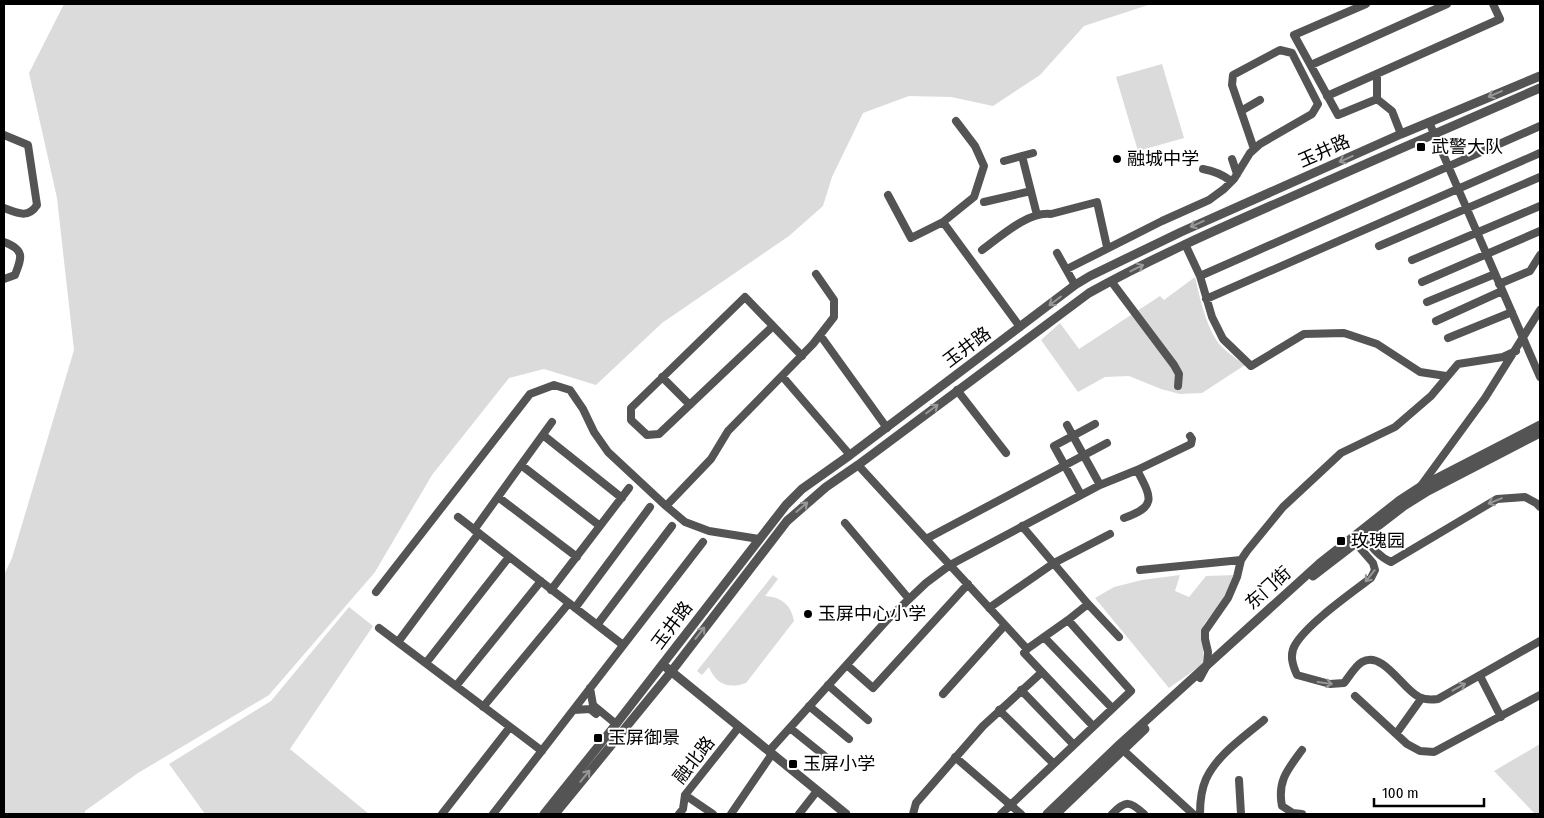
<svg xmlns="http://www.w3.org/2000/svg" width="1544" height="818" viewBox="0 0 1544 818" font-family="'Fira Sans Condensed','Noto Sans SC',sans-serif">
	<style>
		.green { fill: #dbdbdb }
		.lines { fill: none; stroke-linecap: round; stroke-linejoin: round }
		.minor { stroke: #545454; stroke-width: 8 }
		.tertiary { stroke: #545454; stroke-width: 9 }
		.oneway { stroke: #989898 }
		.poi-dot { fill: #000; stroke: #fff; stroke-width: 2 }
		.labels { text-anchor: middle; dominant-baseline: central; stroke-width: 4; stroke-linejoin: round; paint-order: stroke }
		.poi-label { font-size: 18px; fill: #000; stroke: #fff; text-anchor: start }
		.street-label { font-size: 18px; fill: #000; stroke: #fff }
	</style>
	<rect width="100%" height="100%" fill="#fff"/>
	<path class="green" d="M 64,4 L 1151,4 L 1084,26 L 1040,75 L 993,106 L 951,97 L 909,96 L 863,113 L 832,177 L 823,206 L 789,236 L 662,323 L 596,385 L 544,369 L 509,378 L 432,475 L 375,572 L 269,695 L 138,773 L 85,811 L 85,814 L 4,814 L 4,575 L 12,558 L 74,350 L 57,198 L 29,73 Z
		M 1162,64 L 1184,138 L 1138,151 L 1116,77 Z
		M 1195,277 C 1200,298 1207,332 1222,347 C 1229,354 1237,359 1245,365 L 1202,393 L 1180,394 L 1161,389 L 1129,376 L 1105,377 L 1078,392 L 1041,340 L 1060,323 L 1079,349 L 1160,296 L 1164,300 Z
		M 773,575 L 778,579 L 765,596 C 782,597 791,605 794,621 L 746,683 C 729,689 716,685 709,667 L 702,675 L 697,671 Z
		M 1180,575 L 1175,591 L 1189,597 L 1206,576 L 1236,575 L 1221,603 L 1204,624 L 1202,634 L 1203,644 L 1203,664 L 1169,688 L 1095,598 L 1114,587 L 1142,580 Z
		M 349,607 L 373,626 L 290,749 L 369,814 L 205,814 L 169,764 L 271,701 Z
		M 1540,744 L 1540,814 L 1535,814 L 1494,771 Z"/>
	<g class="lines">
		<path class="minor" d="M 1366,4 L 1294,35 L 1338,115 L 1377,99 L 1392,111 L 1401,134
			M 1311,65 L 1447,4
			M 1377,74 L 1377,99
			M 1327,96 L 1500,19 L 1493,4
			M 1241,111 L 1260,100
			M 1429,122 L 1540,377
			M 4,135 L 28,145 L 37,205 C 28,219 17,213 4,208
			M 1022,156 L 1037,215
			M 1232,159 L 1237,174
			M 1004,161 L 1033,153
			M 1203,169 C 1214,171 1222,174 1231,181
			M 888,195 L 911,238 L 943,222 L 974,197 L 984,166 L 975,146 L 956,121
			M 984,202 L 1031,191
			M 943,222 L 1020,327
			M 4,242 C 25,250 22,257 15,275 L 4,279
			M 1185,244 L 1200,276 L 1212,317 L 1223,339 L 1251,366 L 1304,334 L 1344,333 L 1377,344 L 1420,372 L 1446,376
			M 1379,246 L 1540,177
			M 982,250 C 1000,237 1028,211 1051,214 L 1097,202 L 1107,247
			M 1057,253 L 1075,285
			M 1412,260 L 1540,206
			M 1067,269 L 1162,221 L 1209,200 L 1224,189 L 1234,179 L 1250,153 L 1260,144 L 1312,114 L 1318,104 L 1292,53 L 1280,50 L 1233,75 L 1232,85 L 1254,149
			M 1200,276 L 1540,126
			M 1111,281 L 1174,365 L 1179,374 L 1178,386
			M 1422,282 L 1540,231
			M 1499,284 L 1530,271 L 1540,255
			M 1206,299 L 1540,153
			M 1427,302 L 1495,274
			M 1436,321 L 1502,291
			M 773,326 L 659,434 L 647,435 L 631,420 L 631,408 L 745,297 L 802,356
			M 820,335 L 887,428
			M 1448,338 L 1512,312
			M 782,376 L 850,455
			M 662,377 L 690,405
			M 957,390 L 1006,453
			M 1067,425 L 1100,485
			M 543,435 L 622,498
			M 521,465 L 600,526
			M 858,465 L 1027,649 L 1068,620 L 1131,691 L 1001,814
			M 1137,470 L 1191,444 L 1192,439 L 1190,436
			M 1420,487 L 1485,398 L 1540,310
			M 1081,495 L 1054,446 L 1095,424
			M 498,497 L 577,557
			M 666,506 L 711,459 L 728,431 L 813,344 L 834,317 L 834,300 L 816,274
			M 458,517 L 623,645
			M 845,523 L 909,599
			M 1022,526 L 1088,604
			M 474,530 L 552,422
			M 1360,532 C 1369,543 1377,556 1391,562 L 1497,499 L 1525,497 L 1536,503 L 1540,507
			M 926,539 L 1107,443
			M 1353,540 L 1373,563 L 1375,570 L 1371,578 C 1350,594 1307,624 1295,645 C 1289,655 1293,666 1297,675 L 1330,684 L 1344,683 C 1349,677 1355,666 1362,662 C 1383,650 1403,690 1419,697 C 1425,700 1431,700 1438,699 L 1540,641
			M 1140,570 L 1241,560
			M 551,590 L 629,488
			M 376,592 L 530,394 L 554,385 L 570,390 L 583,409 L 594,432 L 608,452 L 666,506 L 685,522 L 709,531 L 759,539
			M 575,608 L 650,507
			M 989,608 L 1054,563 L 1110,534
			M 1068,620 L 1088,604 L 1119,637
			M 597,625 L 672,526
			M 379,628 L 542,751
			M 1044,637 L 1112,708
			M 398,642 L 479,533
			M 1027,649 L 1024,653 L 1093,726
			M 426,663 L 509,557
			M 847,665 L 873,688 L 968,584
			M 1480,676 L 1501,717
			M 1200,678 L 1207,665 L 1208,652 L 1205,639 L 1205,631 L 1228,598 L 1237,577 L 1241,560 L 1247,551 L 1283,507 L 1341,453 L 1395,427 L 1431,396 L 1458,364 L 1503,357 L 1516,351
			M 828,685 L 868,720
			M 456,686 L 541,581
			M 590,688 L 593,705 L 616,724
			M 1021,690 L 1073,744
			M 943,694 L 1005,625
			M 1355,696 L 1407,744 L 1420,751 L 1434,752 L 1540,695
			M 809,706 L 849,739
			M 483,707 L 569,603
			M 574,710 L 590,709 L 596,714
			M 999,710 L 1053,763
			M 790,728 L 831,761
			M 1396,734 L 1421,699
			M 1123,750 L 1193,814
			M 769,751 L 887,620 L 926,583 L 950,565 L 1100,485 L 1137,470 C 1151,497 1158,506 1124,518
			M 955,757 L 1021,814
			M 1239,780 L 1241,814
			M 685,795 L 713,814
			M 442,814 L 510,727
			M 493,814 L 703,542
			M 679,814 L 683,809 L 685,795 L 739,727
			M 731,814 L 772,754
			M 799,814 L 817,791
			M 913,814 L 916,803 L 983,726 L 1041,673
			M 1112,814 C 1126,800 1130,801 1144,814
			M 1200,814 C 1200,803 1201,790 1206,779 C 1217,755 1244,737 1264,720
			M 1302,814 L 1293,813 L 1282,806 C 1277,781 1288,769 1302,750"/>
		<path class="tertiary" d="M 1313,576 L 1404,506 L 1428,491 L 1540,433
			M 667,668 L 846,814
			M 544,814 L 613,728 L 786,505 L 802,489 L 850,455 L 1075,285 L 1090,276 L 1181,232 L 1401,134 L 1540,76
			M 555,814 L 671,672 L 787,521 L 826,487 L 858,465 L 1089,293 C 1152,258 1218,229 1284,200 C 1369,162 1455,125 1540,88
			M 1047,814 L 1120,744 L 1320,563 L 1400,500 L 1420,487 L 1540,425
			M 1056,814 L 1145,729"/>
	</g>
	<defs><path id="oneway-shaft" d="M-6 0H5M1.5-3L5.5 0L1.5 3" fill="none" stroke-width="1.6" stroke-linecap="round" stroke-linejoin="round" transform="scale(1.25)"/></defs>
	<g class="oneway">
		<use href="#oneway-shaft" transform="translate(1495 94) rotate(157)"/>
		<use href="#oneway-shaft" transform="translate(1346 159) rotate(156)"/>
		<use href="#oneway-shaft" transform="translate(1197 224) rotate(156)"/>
		<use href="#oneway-shaft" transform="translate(1137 268) rotate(-27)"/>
		<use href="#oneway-shaft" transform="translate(1055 301) rotate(143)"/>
		<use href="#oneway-shaft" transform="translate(932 409) rotate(-37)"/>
		<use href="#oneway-shaft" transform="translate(1495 501) rotate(158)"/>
		<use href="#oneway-shaft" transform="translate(802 507) rotate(-41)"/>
		<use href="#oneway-shaft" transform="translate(1370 576) rotate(129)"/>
		<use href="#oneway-shaft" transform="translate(700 633) rotate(-52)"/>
		<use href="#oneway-shaft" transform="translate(1325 683) rotate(8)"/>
		<use href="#oneway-shaft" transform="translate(1459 687) rotate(-29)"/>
		<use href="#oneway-shaft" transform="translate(585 776) rotate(-51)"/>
	</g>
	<g class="poi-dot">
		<rect x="1416" y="142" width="10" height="10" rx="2.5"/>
		<circle cx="1117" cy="159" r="5"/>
		<rect x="1336" y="536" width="10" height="10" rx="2.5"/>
		<circle cx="808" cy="614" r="5"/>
		<rect x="593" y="733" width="10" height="10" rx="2.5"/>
		<rect x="788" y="759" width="10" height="10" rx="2.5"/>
	</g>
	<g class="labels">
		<g class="poi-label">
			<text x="1431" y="147">武警大队</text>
			<text x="1127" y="159">融城中学</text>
			<text x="1351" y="541">玫瑰园</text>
			<text x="818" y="614">玉屏中心小学</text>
			<text x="608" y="738">玉屏御景</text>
			<text x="803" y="764">玉屏小学</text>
		</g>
		<g class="street-label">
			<text transform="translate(1324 151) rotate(-24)">玉井路</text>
			<text transform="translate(967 347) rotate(-37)">玉井路</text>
			<text transform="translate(1268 588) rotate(-42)">东门街</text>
			<text transform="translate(672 625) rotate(-53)">玉井路</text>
			<text transform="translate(694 760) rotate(-52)">融北路</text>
		</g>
	</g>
	<rect width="1544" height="818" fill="none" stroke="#000000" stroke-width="10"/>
	<path d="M1374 798v8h110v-8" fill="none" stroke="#000000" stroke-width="2.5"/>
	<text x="1382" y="798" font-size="15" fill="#000000" stroke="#ffffff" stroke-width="4" paint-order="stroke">100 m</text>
</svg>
